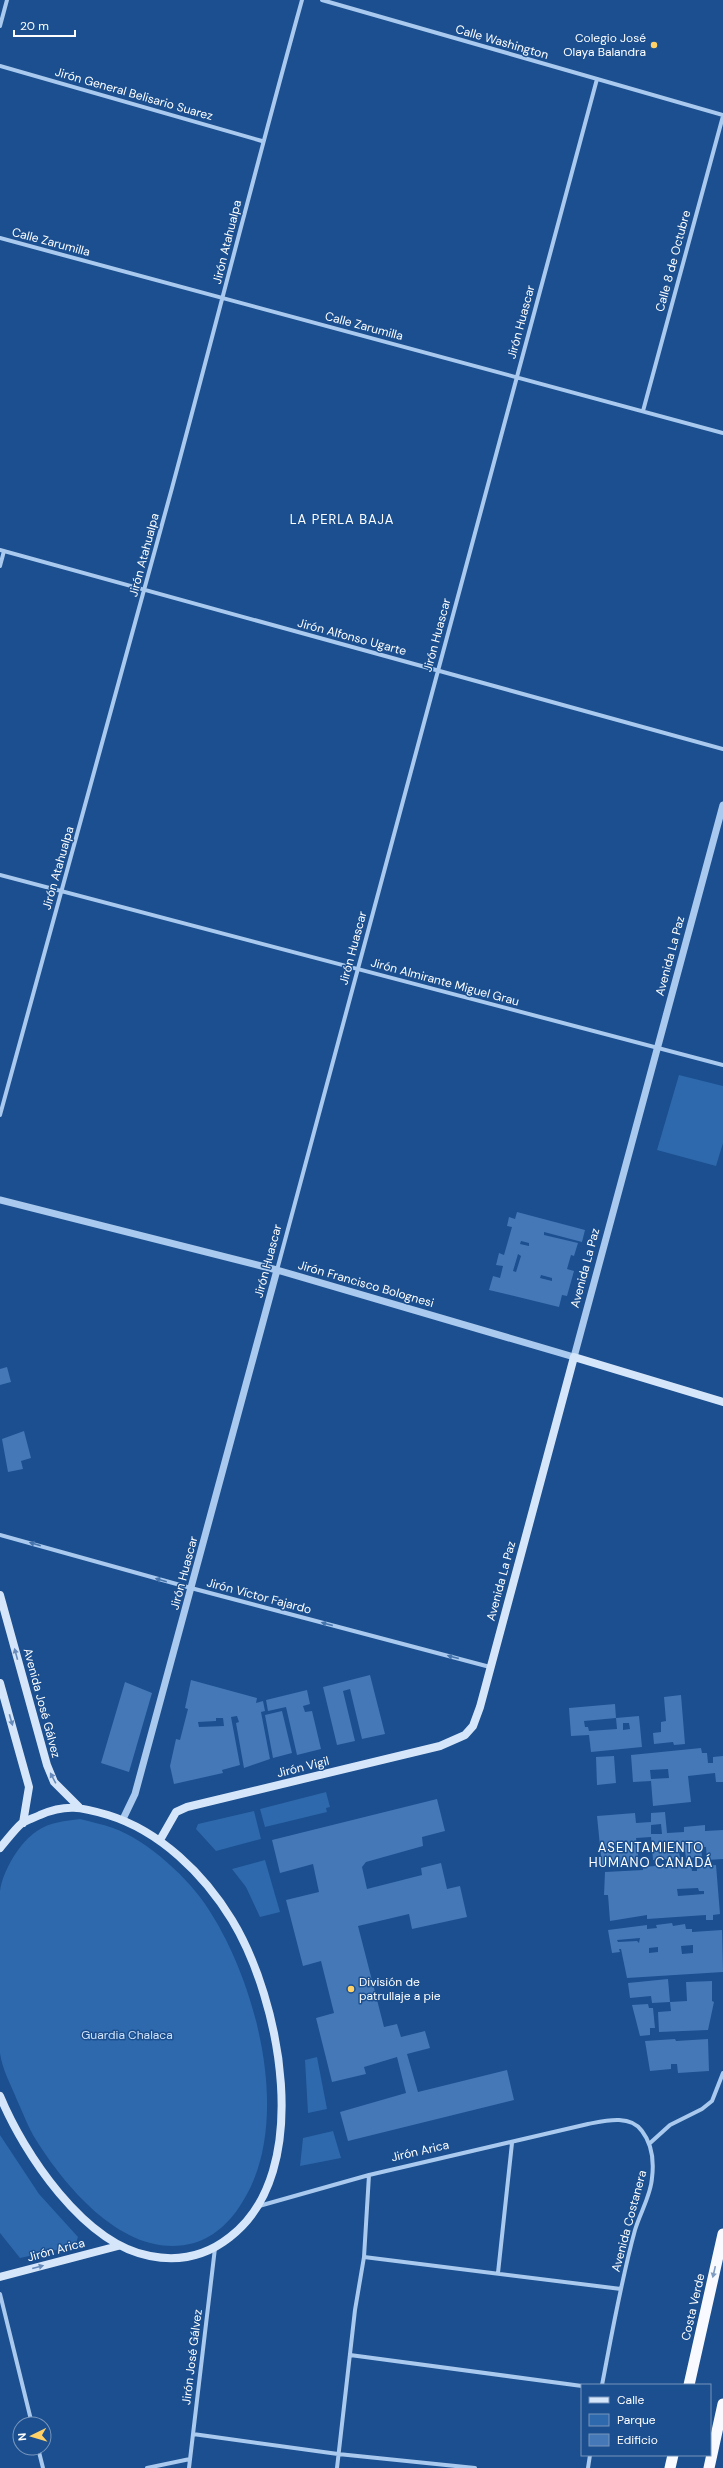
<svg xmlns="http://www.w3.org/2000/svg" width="723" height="2468" viewBox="0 0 723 2468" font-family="'DM Sans',sans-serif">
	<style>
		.green { fill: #2e69ad }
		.building { fill: #4478b7; fill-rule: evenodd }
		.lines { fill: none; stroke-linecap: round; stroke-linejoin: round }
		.minor { stroke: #a9c9ee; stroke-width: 4 }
		.tertiary { stroke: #a9c9ee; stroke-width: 7 }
		.secondary { stroke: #d6e6fa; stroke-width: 8 }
		.trunk { stroke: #f8faff; stroke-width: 11 }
		.oneway { fill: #4674ac }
		.oneway2 { fill: #668bba }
		.oneway3 { fill: #7e9cc1 }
		.poi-dot { fill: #ffd166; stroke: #1b4f8f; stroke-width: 1.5 }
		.labels { text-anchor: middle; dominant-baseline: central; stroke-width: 3; stroke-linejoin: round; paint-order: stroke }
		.poi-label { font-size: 12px; fill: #fff; stroke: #1b4f8f; text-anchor: end }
		.street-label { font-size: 12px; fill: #fff; stroke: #1b4f8f }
		.park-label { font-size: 12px; fill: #cfe3fa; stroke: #1b4f8f }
		.neighbourhood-label { font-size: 13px; letter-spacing: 1px; fill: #fff; stroke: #1b4f8f }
	</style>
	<rect width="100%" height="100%" fill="#1b4f8f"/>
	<path class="green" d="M 679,1075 L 723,1086 L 723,1143 L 716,1166 L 657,1150 Z
		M 326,1792 L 330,1807 L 326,1808 L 327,1812 L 265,1827 L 260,1809 Z
		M 254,1811 L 261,1839 L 216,1851 L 196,1829 L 198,1824 Z
		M 80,1819 C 91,1822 102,1824 113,1828 C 147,1840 190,1879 209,1910 C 257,1984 293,2121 243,2201 C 232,2220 215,2237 194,2243 C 126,2262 64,2186 33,2135 C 27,2124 22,2111 17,2100 C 11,2085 2,2069 0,2053 C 0,2022 0,1989 0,1958 C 0,1936 0,1912 0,1891 C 3,1870 20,1842 37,1831 C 50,1822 65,1821 80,1819 Z
		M 265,1860 L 280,1912 L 260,1917 L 246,1887 L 232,1869 Z
		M 317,2057 L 327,2109 L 308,2113 L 305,2060 Z
		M 333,2131 L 341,2158 L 300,2166 L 303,2138 Z
		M 0,2135 L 39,2194 L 78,2237 L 75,2246 L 20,2258 L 0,2233 Z"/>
	<path class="building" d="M 517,1212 L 585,1230 L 582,1242 L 544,1232 L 544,1235 L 578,1243 L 574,1256 L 571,1255 L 567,1269 L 574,1271 L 567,1296 L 562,1295 L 559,1307 L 489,1290 L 493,1276 L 500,1278 L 503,1266 L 496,1265 L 499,1253 L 504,1255 L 512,1227 L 507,1226 L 509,1217 L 515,1219 ZM 521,1241 L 529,1243 L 529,1246 L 520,1244 ZM 518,1254 L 521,1256 L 516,1272 L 513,1271 ZM 541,1275 L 552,1278 L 552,1281 L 540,1278 Z
		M 7,1367 L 11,1382 L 0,1385 L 0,1369 Z
		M 24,1431 L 31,1458 L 21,1461 L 23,1469 L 8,1472 L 2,1439 Z
		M 370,1675 L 385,1734 L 362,1739 L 350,1689 L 343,1691 L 355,1741 L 337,1745 L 323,1687 Z
		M 191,1680 L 257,1698 L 256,1703 L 263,1701 L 265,1711 L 261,1712 L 270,1759 L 244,1768 L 236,1723 L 239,1722 L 237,1716 L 231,1717 L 240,1765 L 222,1770 L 223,1773 L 174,1784 L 170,1766 L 176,1739 L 180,1740 L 188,1709 L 185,1708 ZM 216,1718 L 223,1718 L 224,1726 L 199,1727 L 198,1722 L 216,1721 Z
		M 125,1682 L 152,1693 L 129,1772 L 101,1763 Z
		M 307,1690 L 310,1704 L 303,1706 L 305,1712 L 312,1711 L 321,1749 L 297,1755 L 286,1707 L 268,1711 L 266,1700 Z
		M 681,1695 L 685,1744 L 674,1745 L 673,1742 L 654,1744 L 653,1733 L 661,1732 L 661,1722 L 666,1721 L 664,1697 Z
		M 615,1704 L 616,1718 L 584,1721 L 585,1727 L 588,1727 L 589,1731 L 617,1729 L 616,1718 L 639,1716 L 642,1747 L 591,1752 L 589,1735 L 571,1736 L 569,1708 ZM 623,1723 L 629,1723 L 630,1729 L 623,1730 Z
		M 282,1711 L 292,1753 L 273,1758 L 265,1715 Z
		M 701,1748 L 702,1753 L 707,1753 L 708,1763 L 713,1763 L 713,1757 L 723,1756 L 723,1782 L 716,1782 L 715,1773 L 688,1776 L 691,1802 L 653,1806 L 651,1781 L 633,1782 L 631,1755 ZM 668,1769 L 669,1778 L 651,1779 L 650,1770 Z
		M 614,1756 L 616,1783 L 597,1785 L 596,1757 Z
		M 437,1799 L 445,1831 L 422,1837 L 423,1846 L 366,1862 L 362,1867 L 367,1889 L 422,1875 L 421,1868 L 441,1863 L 447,1889 L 460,1886 L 467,1917 L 412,1929 L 409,1914 L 358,1926 L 384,2027 L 397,2024 L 401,2037 L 425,2031 L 430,2048 L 407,2054 L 418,2092 L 507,2070 L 514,2100 L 348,2141 L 340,2112 L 406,2093 L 397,2057 L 364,2067 L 366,2074 L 332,2082 L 316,2018 L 334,2013 L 321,1961 L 303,1966 L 286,1900 L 319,1892 L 313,1864 L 280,1873 L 272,1840 Z
		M 665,1812 L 667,1833 L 684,1832 L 684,1827 L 705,1825 L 705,1831 L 723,1830 L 723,1859 L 707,1860 L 706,1847 L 701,1847 L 702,1857 L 686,1858 L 685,1851 L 679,1852 L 680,1858 L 653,1860 L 651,1837 L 636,1838 L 639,1863 L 602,1866 L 597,1816 L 635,1813 L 636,1823 L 651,1822 L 651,1813 ZM 661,1824 L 662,1834 L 651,1834 L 651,1825 Z
		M 691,1863 L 692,1871 L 697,1871 L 697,1867 L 716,1865 L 720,1914 L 713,1915 L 713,1920 L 706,1920 L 706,1915 L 647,1919 L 647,1915 L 610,1921 L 608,1895 L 604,1895 L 605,1872 L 643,1870 L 643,1867 ZM 698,1888 L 699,1891 L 704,1891 L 704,1894 L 678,1896 L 677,1889 Z
		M 672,1923 L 673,1926 L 685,1924 L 686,1929 L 692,1929 L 692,1932 L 722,1930 L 723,1972 L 627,1978 L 621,1949 L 619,1949 L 620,1952 L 612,1953 L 608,1930 L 647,1925 L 647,1929 L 657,1928 L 656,1925 ZM 640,1938 L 639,1943 L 637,1941 L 618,1942 L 617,1940 ZM 693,1945 L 693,1953 L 682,1954 L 681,1946 ZM 658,1947 L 658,1952 L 649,1953 L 649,1948 Z
		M 668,1979 L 670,2002 L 652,2003 L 651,1996 L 630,1998 L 628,1983 Z
		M 712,1981 L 712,2001 L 714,2002 L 708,2030 L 659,2032 L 658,2012 L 671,2011 L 670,2002 L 687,2001 L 686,1982 Z
		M 648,2004 L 649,2008 L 653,2008 L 655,2028 L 650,2028 L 650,2035 L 640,2036 L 632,2005 Z
		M 675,2039 L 676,2041 L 708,2039 L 709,2071 L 678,2073 L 677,2064 L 671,2064 L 671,2069 L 650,2071 L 645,2041 Z"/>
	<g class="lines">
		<path class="minor" d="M 322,0 L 723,115
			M 0,26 L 7,0
			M 0,66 L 262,141
			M 0,238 L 723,433
			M 643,411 L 723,116
			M 0,550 L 723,749
			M 0,566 L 4,551
			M 0,875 L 723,1065
			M 0,1115 C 58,906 116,697 172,488 C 216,325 257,162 302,0
			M 277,1270 L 597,79
			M 0,1535 L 191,1588 L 490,1667
			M 649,2144 L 670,2125 L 702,2109 L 712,2101 L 723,2073
			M 259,2206 L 369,2175 L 588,2124 C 604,2121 630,2114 642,2131 C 652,2144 654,2162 652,2178 C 651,2195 640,2213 635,2230 C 621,2281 612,2333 602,2385
			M 364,2257 L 621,2289
			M 498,2273 L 512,2143
			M 0,2294 L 32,2424
			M 350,2355 L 582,2386
			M 193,2434 L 338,2454 L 475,2468
			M 38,2448 L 43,2468
			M 147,2468 L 190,2459
			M 189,2468 L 215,2248
			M 337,2468 L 355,2310 L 364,2257 L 369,2175
			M 588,2468 L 590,2455"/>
		<path class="tertiary" d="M 0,1200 L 277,1270 L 574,1357 L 723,805
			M 123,1819 L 135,1794 L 277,1270"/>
		<path class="secondary" d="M 0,1595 L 47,1765 L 54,1782 L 79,1807
			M 0,1683 L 29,1787 L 23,1823
			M 160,1840 L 176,1812 L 187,1807 L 440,1746 L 465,1735 L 473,1726 L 480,1707 L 574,1357 L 723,1402
			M 0,1848 C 7,1840 14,1830 22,1823 C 27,1820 34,1818 40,1815 C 66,1804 81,1807 108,1815 C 160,1831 204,1874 232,1920 C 280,1999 315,2172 230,2237 C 206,2256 180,2262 150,2256 C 84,2244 24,2154 0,2096
			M 0,2277 L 118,2246"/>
		<path class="trunk" d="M 689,2385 L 723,2234
			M 670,2468 L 673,2455
			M 709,2468 L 723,2404"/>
	</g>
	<defs><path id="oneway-solid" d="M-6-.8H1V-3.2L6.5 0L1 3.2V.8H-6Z"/></defs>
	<g class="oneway">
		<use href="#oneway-solid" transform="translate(35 1544) rotate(-164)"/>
		<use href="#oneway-solid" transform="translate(161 1580) rotate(-164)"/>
		<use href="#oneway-solid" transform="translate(327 1624) rotate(-165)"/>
		<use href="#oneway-solid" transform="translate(453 1657) rotate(-165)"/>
	</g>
	<g class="oneway2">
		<use href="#oneway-solid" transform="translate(16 1654) rotate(-105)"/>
		<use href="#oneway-solid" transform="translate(11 1720) rotate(74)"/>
		<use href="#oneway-solid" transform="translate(53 1778) rotate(-118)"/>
		<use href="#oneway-solid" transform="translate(38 2267) rotate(-15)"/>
	</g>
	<use class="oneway3" href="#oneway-solid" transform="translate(714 2272) rotate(103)"/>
	<g class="poi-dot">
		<circle cx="654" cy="45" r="4"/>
		<circle cx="351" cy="1989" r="4"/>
	</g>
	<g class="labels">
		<g class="poi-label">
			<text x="646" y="38">Colegio José<tspan x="646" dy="14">Olaya Balandra</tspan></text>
			<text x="359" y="1982" text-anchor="start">División de<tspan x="359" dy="14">patrullaje a pie</tspan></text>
		</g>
		<g class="street-label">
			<text transform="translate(502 42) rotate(16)">Calle Washington</text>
			<text transform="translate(134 94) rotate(16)">Jirón General Belisario Suarez</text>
			<text transform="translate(51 242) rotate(15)">Calle Zarumilla</text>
			<text transform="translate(227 242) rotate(-76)">Jirón Atahualpa</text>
			<text transform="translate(673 261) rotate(-75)">Calle 8 de Octubre</text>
			<text transform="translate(521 322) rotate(-75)">Jirón Huascar</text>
			<text transform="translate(364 326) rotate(15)">Calle Zarumilla</text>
			<text transform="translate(144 555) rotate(-75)">Jirón Atahualpa</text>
			<text transform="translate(437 635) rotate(-75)">Jirón Huascar</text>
			<text transform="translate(352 637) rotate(15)">Jirón Alfonso Ugarte</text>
			<text transform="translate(58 868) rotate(-74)">Jirón Atahualpa</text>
			<text transform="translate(353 948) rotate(-75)">Jirón Huascar</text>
			<text transform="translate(670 956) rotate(-75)">Avenida La Paz</text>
			<text transform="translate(445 982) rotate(15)">Jirón Almirante Miguel Grau</text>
			<text transform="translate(268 1261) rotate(-75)">Jirón Huascar</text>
			<text transform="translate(585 1268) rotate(-75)">Avenida La Paz</text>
			<text transform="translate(366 1284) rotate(16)">Jirón Francisco Bolognesi</text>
			<text transform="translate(184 1573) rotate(-75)">Jirón Huascar</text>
			<text transform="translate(501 1581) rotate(-75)">Avenida La Paz</text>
			<text transform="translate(259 1596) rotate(15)">Jirón Víctor Fajardo</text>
			<text transform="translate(42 1703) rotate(75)">Avenida José Gálvez</text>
			<text transform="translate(303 1767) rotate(-14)">Jirón Vigil</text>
			<text transform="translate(420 2151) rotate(-13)">Jirón Arica</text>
			<text transform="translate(629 2221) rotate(-75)">Avenida Costanera</text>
			<text transform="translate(56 2250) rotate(-15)">Jirón Arica</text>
			<text transform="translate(693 2307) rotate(-77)">Costa Verde</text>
			<text transform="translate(192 2357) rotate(-83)">Jirón José Gálvez</text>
		</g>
		<g class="park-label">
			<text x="127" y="2035">Guardia Chalaca</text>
		</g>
		<g class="neighbourhood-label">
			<text x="342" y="519">LA PERLA BAJA</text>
			<text x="651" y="1847">ASENTAMIENTO<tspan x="651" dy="15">HUMANO CANADÁ</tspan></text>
		</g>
	</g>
	<rect x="581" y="2384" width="130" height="72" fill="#1b4f8f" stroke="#7695bc"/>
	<rect x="589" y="2397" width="20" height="6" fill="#d6e6fa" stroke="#7695bc"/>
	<text x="617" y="2404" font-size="12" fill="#ffffff">Calle</text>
	<rect x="589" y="2414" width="20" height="12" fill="#2e69ad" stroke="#7695bc"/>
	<text x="617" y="2424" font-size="12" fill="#ffffff">Parque</text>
	<rect x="589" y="2434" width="20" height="12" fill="#4478b7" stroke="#7695bc"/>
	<text x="617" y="2444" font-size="12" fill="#ffffff">Edificio</text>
	<g transform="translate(32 2436) rotate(265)"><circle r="19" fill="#1b4f8f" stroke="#7695bc"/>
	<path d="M0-3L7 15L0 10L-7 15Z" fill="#ffd166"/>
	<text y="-6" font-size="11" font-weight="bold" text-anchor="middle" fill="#ffffff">N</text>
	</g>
	<path d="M14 30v6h61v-6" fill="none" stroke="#ffffff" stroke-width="2"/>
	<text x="20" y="30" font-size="12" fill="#ffffff" stroke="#1b4f8f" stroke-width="3" paint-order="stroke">20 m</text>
</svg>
